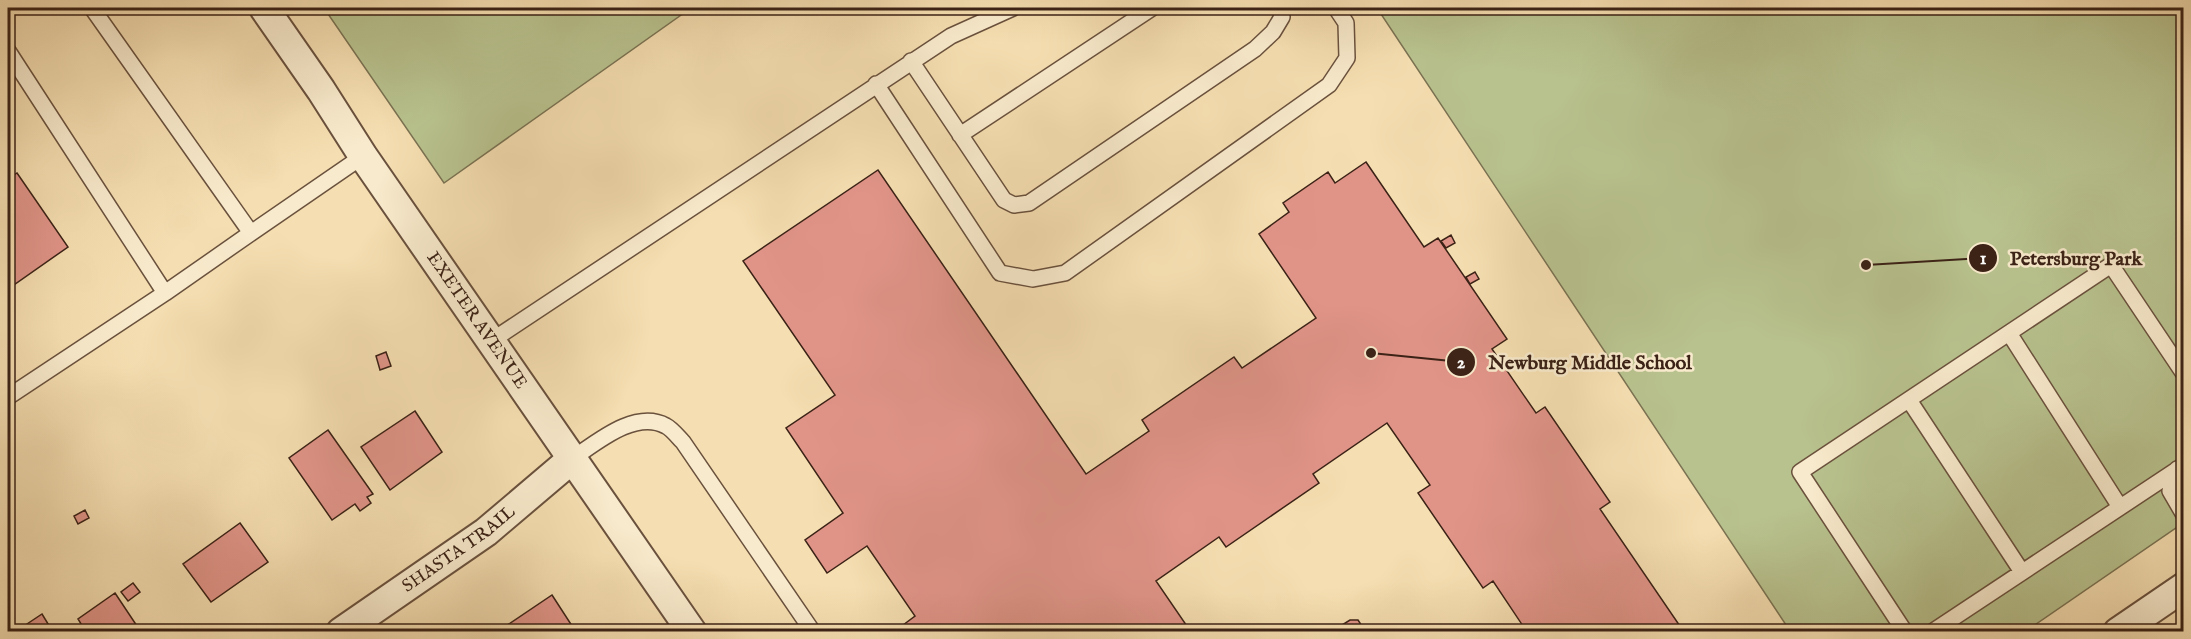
<svg xmlns="http://www.w3.org/2000/svg" width="2191" height="639" viewBox="0 0 2191 639" font-family="'IM FELL English',serif">
	<style>
		.green { fill: #b8c28e; stroke: #7a7252; stroke-width: 1.5 }
		.building { fill: #e09488; stroke: #3b2216; stroke-width: 1.5 }
		.lines { fill: none; stroke-linecap: round; stroke-linejoin: round }
		.service-casing { stroke: #6a513d; stroke-width: 18 }
		.minor-casing { stroke: #6a513d; stroke-width: 32 }
		.service { stroke: #f8eacc; stroke-width: 15 }
		.minor { stroke: #f8eacc; stroke-width: 28 }
		.labels { text-anchor: middle; dominant-baseline: central; stroke-width: 5; stroke-linejoin: round; paint-order: stroke }
		.street-label { font-size: 18px; fill: #3b2216; stroke: #f8eacc }
		.leader { fill: none; stroke: #3b2216; stroke-width: 2 }
		.callout-dot { fill: #3b2216; stroke: #f8eacc; stroke-width: 2 }
		.mark-label { font-size: 18px; text-anchor: middle; font-weight: bold; fill: #fff }
		.callout-label { font-size: 20px; text-anchor: middle; font-weight: bold; fill: #3b2216; stroke: #f8eacc; stroke-width: 5; stroke-linejoin: round; paint-order: stroke }
	</style>
	<rect width="100%" height="100%" fill="#f5deb1"/>
	<filter id="stains"><feTurbulence type="fractalNoise" baseFrequency=".00333" numOctaves="4"/><feColorMatrix values="0 0 0 0 .2 0 0 0 0 .09 0 0 0 0 .02 0 0 0 .5 -.17"/></filter>
	<radialGradient id="worn" r=".72"><stop offset=".6" stop-color="#630" stop-opacity="0"/><stop offset="1" stop-color="#630" stop-opacity=".3"/></radialGradient>
	<path class="green" d="M 324,8 L 323,8 L 691,8 L 444,183 Z
		M 1377,8 L 2183,8 L 2183,523 L 2026,631 L 1790,631 Z"/>
	<path class="building" d="M 1366,162 L 1424,247 L 1438,238 L 1507,339 L 1492,349 L 1536,413 L 1545,407 L 1610,502 L 1600,509 L 1684,632 L 1527,632 L 1493,581 L 1483,588 L 1418,493 L 1430,485 L 1387,423 L 1313,474 L 1319,483 L 1226,547 L 1219,537 L 1156,581 L 1191,632 L 899,632 L 899,628 L 915,616 L 867,546 L 827,573 L 805,540 L 843,513 L 786,428 L 835,395 L 743,261 L 878,170 L 1086,474 L 1149,431 L 1142,420 L 1234,357 L 1242,368 L 1316,318 L 1259,234 L 1289,212 L 1283,203 L 1328,172 L 1335,183 Z
		M 17,173 L 68,247 L 8,289 L 8,179 Z
		M 1451,235 L 1455,243 L 1446,248 L 1441,241 Z
		M 1475,272 L 1479,279 L 1470,284 L 1466,277 Z
		M 386,352 L 391,366 L 380,370 L 376,356 Z
		M 415,411 L 442,452 L 390,490 L 361,447 Z
		M 328,430 L 373,494 L 367,497 L 371,503 L 360,511 L 355,504 L 332,520 L 289,458 Z
		M 85,510 L 89,518 L 78,524 L 74,516 Z
		M 240,523 L 268,562 L 211,602 L 183,564 Z
		M 133,583 L 140,592 L 128,601 L 121,592 Z
		M 115,593 L 141,632 L 86,632 L 78,619 Z
		M 552,595 L 576,632 L 497,632 Z
		M 42,614 L 53,632 L 15,632 Z
		M 1350,620 L 1358,620 L 1364,629 L 1363,632 L 1340,632 L 1342,625 Z"/>
	<g class="lines">
		<g class="service-casing">
			<path id="service" d="M 8,51 L 165,293 L 251,233 L 92,8
				M 911,61 L 1004,200 L 1014,205 L 1029,203 L 1255,49 L 1273,32 L 1282,17 L 1280,8
				M 876,84 L 1000,273 L 1033,279 L 1065,273 L 1329,85 L 1347,58 L 1346,23 L 1336,8
				M 960,135 L 1152,8
				M 251,233 L 363,156
				M 2009,333 L 2120,507
				M 491,341 L 951,36 L 1013,8
				M 8,397 L 165,293
				M 1909,400 L 2022,572
				M 572,459 C 596,443 635,409 666,426 C 672,429 678,437 683,442 L 813,632
				M 2181,470 L 2177,469 L 2170,491 L 2184,515
				M 1905,632 L 1800,472 L 2111,265 L 2184,374
				M 1932,632 L 2184,465"/>
		</g>
		<g class="minor-casing">
			<g id="minor">
				<path id="s1" d="M 264,8 L 321,90 L 363,156 L 692,632"/>
				<path id="s2" d="M 341,632 L 486,532 L 572,459"/>
				<path d="M 2118,632 L 2184,587"/>
			</g>
		</g>
		<use href="#service" class="service"/>
		<use href="#minor" class="minor"/>
	</g>
	<g class="labels">
		<g class="street-label">
			<text stroke="none"><textPath href="#s1" startOffset="378">EXETER AVENUE</textPath></text>
			<text stroke="none"><textPath href="#s2" startOffset="144">SHASTA TRAIL</textPath></text>
		</g>
	</g>
	<path class="leader" d="M1866 265L1983 258M1371 353L1461 362"/>
	<g class="callout-dot">
		<circle cx="1866" cy="265" r="6"/>
		<circle cx="1371" cy="353" r="6"/>
		<circle cx="1983" cy="258" r="15"/>
		<circle cx="1461" cy="362" r="15"/>
	</g>
	<g class="mark-label">
		<text x="1983" y="264">1</text>
		<text x="1461" y="368">2</text>
	</g>
	<g class="callout-label">
		<text x="2076" y="265">Petersburg Park</text>
		<text x="1590" y="369">Newburg Middle School</text>
	</g>
	<rect width="2191" height="639" fill="none" stroke="#f5deb1" stroke-width="30"/>
	<rect x="9" y="9" width="2173" height="621" fill="none" stroke="#3b2216" stroke-width="3"/>
	<rect x="15" y="15" width="2161" height="609" fill="none" stroke="#3b2216" stroke-width="1.5"/>
	<rect width="100%" height="100%" filter="url(#stains)"/>
	<rect width="100%" height="100%" fill="url(#worn)"/>
</svg>
